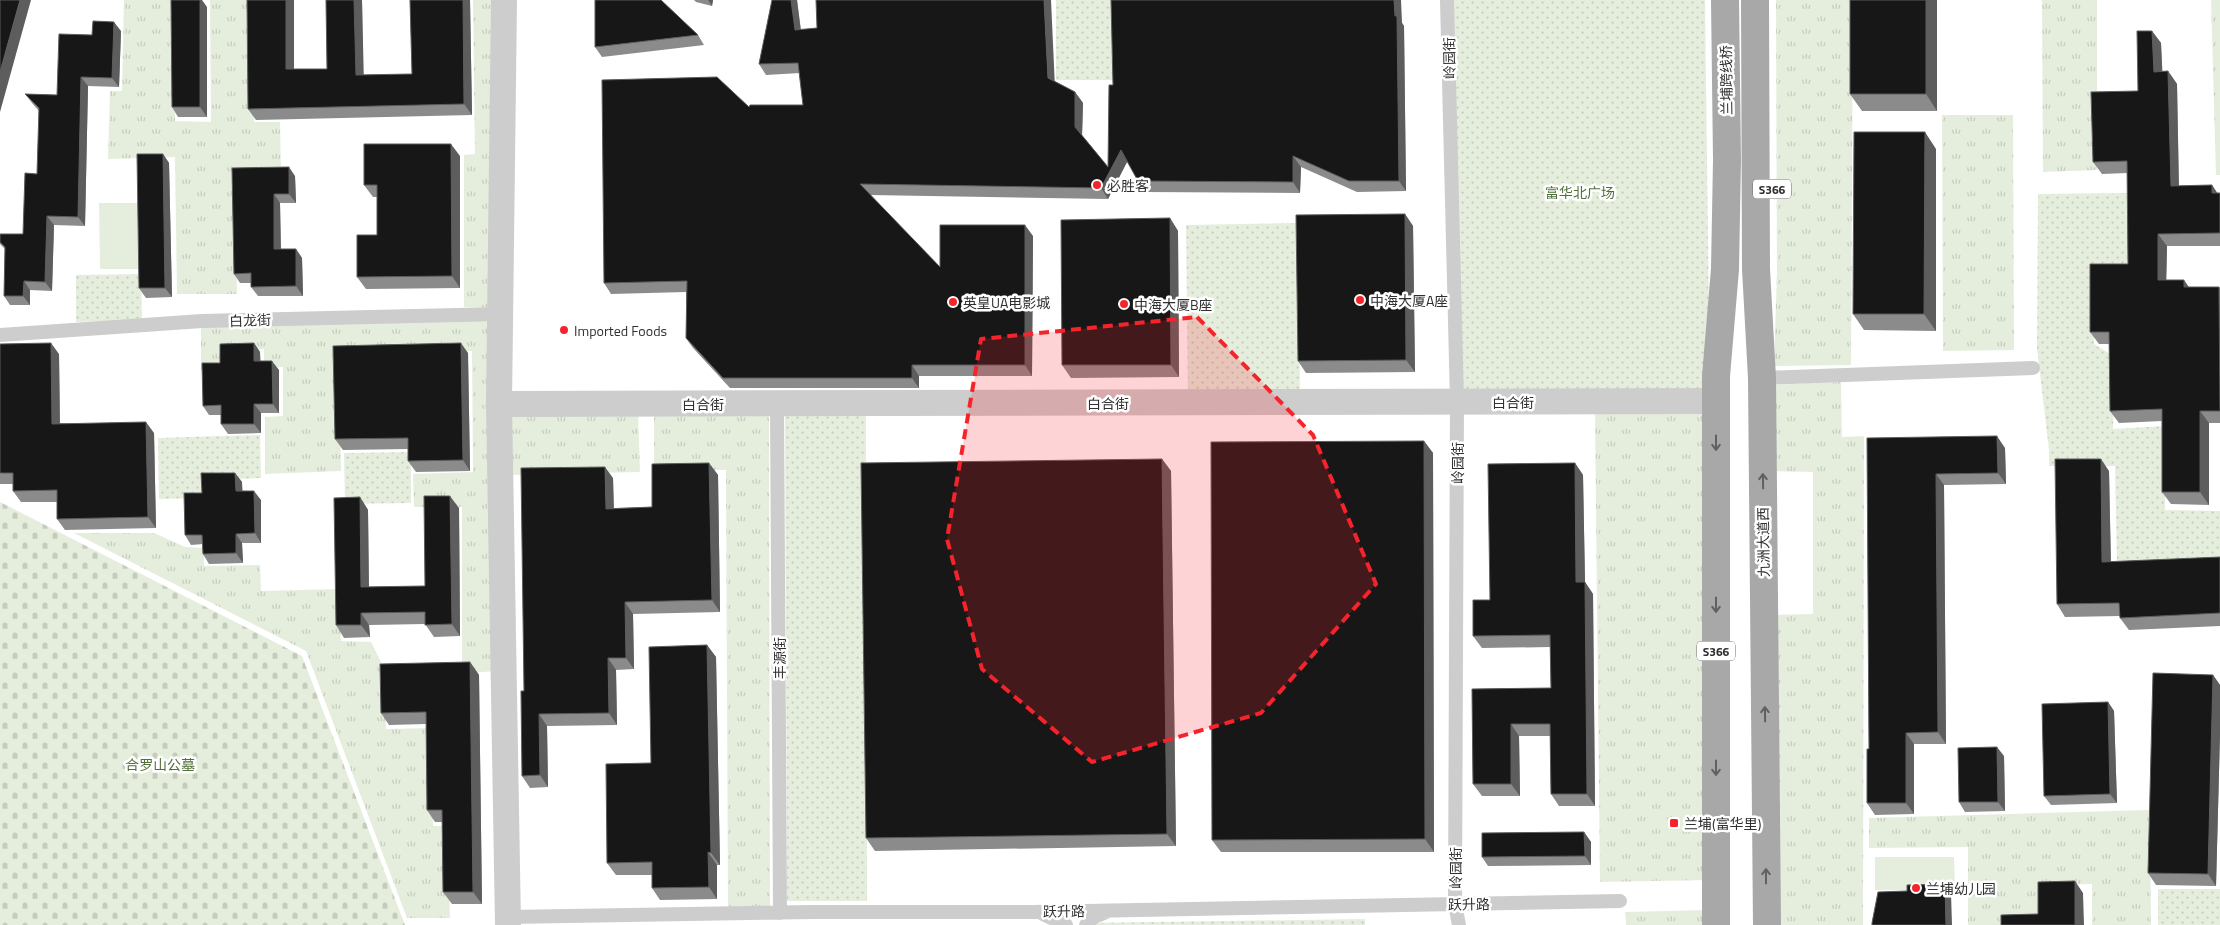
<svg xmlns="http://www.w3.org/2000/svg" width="2220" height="925" viewBox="0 0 2220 925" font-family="'Titillium Web','Noto Sans SC',sans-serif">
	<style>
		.grass { fill: url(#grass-tufts) }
		.cemetery { fill: url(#cemetery-stones) }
		.park { fill: url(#park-dots) }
		.garden { fill: #e5eedd }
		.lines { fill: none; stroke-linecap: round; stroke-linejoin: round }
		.service { stroke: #cdcdcd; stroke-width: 14 }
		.minor { stroke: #cdcdcd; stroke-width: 26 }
		.primary { stroke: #a8a8a8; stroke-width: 28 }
		.wall { fill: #8b8b8b }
		.shaded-wall { fill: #5d5d5d }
		.building { fill: #171717; stroke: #5d5d5d }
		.oneway { stroke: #606060 }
		.marked { fill: #f5242c; fill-opacity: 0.2; stroke: #f5242c; stroke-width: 4; stroke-dasharray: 10 6; stroke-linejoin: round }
		.poi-dot { fill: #f5242c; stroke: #fff; stroke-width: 2 }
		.labels { text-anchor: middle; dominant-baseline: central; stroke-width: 5; stroke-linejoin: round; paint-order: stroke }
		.shield { fill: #fff; stroke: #6e6e6e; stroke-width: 1 }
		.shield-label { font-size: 12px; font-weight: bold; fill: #303030 }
		.street-label { font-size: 14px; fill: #303030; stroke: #fff }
		.poi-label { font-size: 14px; fill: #303030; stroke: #fff; text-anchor: start }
		.park-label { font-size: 14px; fill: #517039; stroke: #fff }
	</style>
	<defs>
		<pattern id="grass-tufts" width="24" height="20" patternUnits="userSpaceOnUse" patternTransform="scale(1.25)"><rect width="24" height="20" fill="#e5eedd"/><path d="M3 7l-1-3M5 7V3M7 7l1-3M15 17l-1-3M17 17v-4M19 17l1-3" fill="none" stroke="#c5ccbe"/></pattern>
		<pattern id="cemetery-stones" width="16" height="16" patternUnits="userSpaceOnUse" patternTransform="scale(1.25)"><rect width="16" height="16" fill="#e5eedd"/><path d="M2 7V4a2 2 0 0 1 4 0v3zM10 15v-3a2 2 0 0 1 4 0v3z" fill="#c5ccbe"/></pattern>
		<pattern id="park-dots" width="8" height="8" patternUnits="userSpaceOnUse" patternTransform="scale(1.25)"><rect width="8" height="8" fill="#e5eedd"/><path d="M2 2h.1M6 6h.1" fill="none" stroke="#c5ccbe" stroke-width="1.8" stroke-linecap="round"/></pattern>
	</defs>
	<rect width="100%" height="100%" fill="#fff"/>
	<path class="grass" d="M 124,0 L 175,0 L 175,121 L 211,122 L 210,0 L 252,0 L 254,122 L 280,122 L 281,173 L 235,174 L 237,294 L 177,294 L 175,157 L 108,159 L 110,91 L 122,91 Z
		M 473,0 L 499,0 L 495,308 L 464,307 L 464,155 L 475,154 Z
		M 1776,0 L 1853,0 L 1851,365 L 1774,366 L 1777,273 Z
		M 2042,0 L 2097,0 L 2097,170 L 2043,172 Z
		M 2211,0 L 2220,0 L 2220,175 L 2216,175 Z
		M 1942,115 L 2013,115 L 2014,350 L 1943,351 Z
		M 494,319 L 501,671 L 462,673 L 462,507 L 414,507 L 413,474 L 473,472 L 472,351 L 339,355 L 341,471 L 265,474 L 265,417 L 283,416 L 283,367 L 264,368 L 264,349 L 222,351 L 222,369 L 201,370 L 201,327 Z
		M 1841,382 L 1842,437 L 1864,436 L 1863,925 L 1773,925 L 1772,615 L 1813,614 L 1813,472 L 1768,471 L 1769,385 Z
		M 1702,411 L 1707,880 L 1600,882 L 1595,413 Z
		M 638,412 L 640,472 L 507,475 L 506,414 Z
		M 654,412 L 769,412 L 770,906 L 728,907 L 726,470 L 654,470 Z
		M 74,533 L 154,533 L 185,547 L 204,548 L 204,566 L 260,565 L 261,591 L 339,589 L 341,641 L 371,642 L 385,670 L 386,729 L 432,728 L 433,826 L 447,826 L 450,918 L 407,918 L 306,651 Z
		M 2150,810 L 2151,925 L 2092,925 L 2092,884 L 2042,885 L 2042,921 L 2007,925 L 1968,925 L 1968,847 L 1869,848 L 1869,818 Z
		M 1707,910 L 1707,925 L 1626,925 L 1625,912 Z"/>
	<path class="cemetery" d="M 0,502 L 302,656 L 405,925 L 0,925 Z"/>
	<path class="park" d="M 1056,0 L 1114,0 L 1114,80 L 1056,80 Z
		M 1448,0 L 1705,0 L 1710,400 L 1457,401 Z
		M 2128,193 L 2129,271 L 2093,272 L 2094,344 L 2115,357 L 2113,429 L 2165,426 L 2165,510 L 2220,511 L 2220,564 L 2117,565 L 2115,466 L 2049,466 L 2049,450 L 2037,348 L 2038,194 Z
		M 1298,223 L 1300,392 L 1188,394 L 1186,225 Z
		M 141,274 L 142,320 L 76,322 L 76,275 Z
		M 785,413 L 866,413 L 867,901 L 787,901 Z
		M 260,435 L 261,478 L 204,480 L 204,498 L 159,499 L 158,438 Z
		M 411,452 L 411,503 L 345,504 L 344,453 Z
		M 2158,889 L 2220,889 L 2220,925 L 2158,925 Z
		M 1365,919 L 1365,925 L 1090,925 L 1089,923 Z"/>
	<path class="garden" d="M 99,203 L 138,203 L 139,269 L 100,269 Z
		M 1875,857 L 1954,857 L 1955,890 L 1875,890 Z"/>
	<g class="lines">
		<path class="service" d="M 1447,0 L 1457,402 L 1455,904 L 1459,925
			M 0,335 L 202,321 L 500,314
			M 1762,378 L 2033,368
			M 777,404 L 780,913
			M 1043,914 L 1066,925
			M 508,917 L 813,912 L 1032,912 L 1620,901
			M 1086,925 L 1094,917 L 1106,912"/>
		<path class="minor" d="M 504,0 L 499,404 L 508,925
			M 499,404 L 1716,401"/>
		<path class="primary" d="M 1755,0 L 1756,269 L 1762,378 L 1767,925
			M 1716,925 L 1716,376 L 1725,269 L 1727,160 L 1725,0"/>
	</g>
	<path class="wall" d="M 326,0 L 362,0 L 363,75 L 412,74 L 410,0 L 470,0 L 472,115 L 256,120 L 248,109 L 294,69 L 327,69 Z
		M 694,0 L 713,0 L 712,6 L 696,2 Z
		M 772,0 L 797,0 L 801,30 L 817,28 L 1055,81 L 1075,92 L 1083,103 L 1082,135 L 1108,167 L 1113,85 L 1402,23 L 1404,26 L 1406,191 L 1357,192 L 1301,167 L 1300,193 L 1145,192 L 1138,181 L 1127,162 L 1108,199 L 870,195 L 940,267 L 1033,236 L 1032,376 L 919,376 L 919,388 L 730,388 L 693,348 L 686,338 L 686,292 L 611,294 L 604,283 L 749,107 L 803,105 L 800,73 L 766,75 L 759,64 Z
		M 1937,0 L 1937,111 L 1862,111 L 1850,94 Z
		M 207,7 L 207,117 L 178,117 L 172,107 Z
		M 121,31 L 119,87 L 88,86 L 85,226 L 54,225 L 52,291 L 30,290 L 30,305 L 10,305 L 4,296 L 5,249 L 0,244 L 0,234 L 23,234 L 37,174 L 39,111 L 32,103 L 25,94 L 57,95 L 92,35 Z
		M 2152,31 L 2161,43 L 2162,72 L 2168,71 L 2177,84 L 2179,186 L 2212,185 L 2217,193 L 2220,193 L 2220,246 L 2167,246 L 2166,280 L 2189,287 L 2219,287 L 2220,288 L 2220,423 L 2209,423 L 2209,505 L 2171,504 L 2162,492 L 2162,421 L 2119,423 L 2110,411 L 2109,344 L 2099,344 L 2090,332 L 2128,264 L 2127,173 L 2102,174 L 2093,162 L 2138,91 Z
		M 698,35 L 704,45 L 602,57 L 595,47 Z
		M 1936,149 L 1936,331 L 1864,330 L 1853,314 Z
		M 163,154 L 169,163 L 172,297 L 146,298 L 139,288 Z
		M 460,156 L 460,288 L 366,289 L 357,277 L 377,235 L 377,197 L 373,197 L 364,185 Z
		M 232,168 L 295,176 L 296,203 L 280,203 L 281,249 L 296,249 L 302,258 L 303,296 L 258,296 L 251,287 L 251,283 L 240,283 L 234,274 Z
		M 1405,214 L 1413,226 L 1415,372 L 1306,373 L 1298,361 Z
		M 1170,218 L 1178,231 L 1179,377 L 1071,378 L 1062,365 Z
		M 254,343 L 260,352 L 260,361 L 279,370 L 279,413 L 261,413 L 261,433 L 228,434 L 221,424 L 221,415 L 209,415 L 203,406 L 220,363 Z
		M 0,344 L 59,354 L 60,423 L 154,433 L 156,528 L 65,530 L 57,519 L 57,502 L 21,502 L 13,491 L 13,484 L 0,484 Z
		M 468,353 L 470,471 L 416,472 L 408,461 L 408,449 L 343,450 L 335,439 Z
		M 1867,438 L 2005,448 L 2006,484 L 1944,485 L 1946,744 L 1914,744 L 1914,814 L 1875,815 L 1867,803 L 1869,749 Z
		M 1424,441 L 1433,453 L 1434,852 L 1221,852 L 1212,840 Z
		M 1162,459 L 1171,471 L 1176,846 L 875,851 L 866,838 Z
		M 709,463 L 718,475 L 720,612 L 633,614 L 634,669 L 616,670 L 617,725 L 547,726 L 548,787 L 530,788 L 522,776 L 524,691 L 613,478 L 614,508 L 652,507 Z
		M 1575,463 L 1583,475 L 1585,582 L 1593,594 L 1595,806 L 1559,806 L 1551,794 L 1550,736 L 1519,736 L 1520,796 L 1482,796 L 1473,784 L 1472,689 L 1551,688 L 1550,647 L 1482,648 L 1473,636 L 1490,600 Z
		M 2109,471 L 2111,562 L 2220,557 L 2220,626 L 2129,630 L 2120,618 L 2120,616 L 2065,617 L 2057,604 Z
		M 235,473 L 242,482 L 242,491 L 261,500 L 261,543 L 242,543 L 243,563 L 209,564 L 203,554 L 203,544 L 191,545 L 185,535 L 202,493 Z
		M 360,497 L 368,510 L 369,587 L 425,586 L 459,508 L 460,636 L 434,637 L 425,624 L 369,625 L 370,637 L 344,638 L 336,625 Z
		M 707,645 L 716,657 L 720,865 L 717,865 L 717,899 L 660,900 L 652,888 L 652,875 L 616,875 L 607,863 L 651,763 Z
		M 470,662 L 479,675 L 482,904 L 452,904 L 443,892 L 442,822 L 435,822 L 427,810 L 426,724 L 389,725 L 381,713 Z
		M 2213,675 L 2220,685 L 2220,734 L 2216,886 L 2156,885 L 2148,873 Z
		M 2108,702 L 2114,711 L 2117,803 L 2051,805 L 2044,796 Z
		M 2004,756 L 2005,811 L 1965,812 L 1959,802 Z
		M 1584,832 L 1591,842 L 1591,865 L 1488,866 L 1482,857 Z"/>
	<path class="shaded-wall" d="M 20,0 L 31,0 L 0,112 L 0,72 Z
		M 200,0 L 202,0 L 207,7 L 207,117 L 200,107 Z
		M 286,0 L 294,0 L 294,80 L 286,69 Z
		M 354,0 L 362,0 L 364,86 L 356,75 Z
		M 463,0 L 470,0 L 472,115 L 464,104 Z
		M 708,0 L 713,0 L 712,6 Z
		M 791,0 L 797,0 L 802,41 L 795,30 Z
		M 1044,0 L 1051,0 L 1055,88 L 1048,78 Z
		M 1394,0 L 1401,0 L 1402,23 L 1404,26 L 1406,191 L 1399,181 Z
		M 1926,0 L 1937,0 L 1937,111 L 1926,94 Z
		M 114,22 L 121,31 L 119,87 L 112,78 Z
		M 2152,31 L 2161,43 L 2163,84 L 2154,72 Z
		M 2168,71 L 2177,84 L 2179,198 L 2171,186 Z
		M 81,77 L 88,86 L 85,226 L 78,217 Z
		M 1075,92 L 1083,103 L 1082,137 L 1075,127 Z
		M 1925,132 L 1936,149 L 1936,331 L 1924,314 Z
		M 451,144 L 460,156 L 460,288 L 452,276 Z
		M 1121,150 L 1128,160 L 1108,199 L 1101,188 Z
		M 163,154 L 169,163 L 172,297 L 165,288 Z
		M 1293,156 L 1301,167 L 1300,193 L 1293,182 Z
		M 289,167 L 295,176 L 296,203 L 289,194 Z
		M 2212,185 L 2220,197 L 2212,193 Z
		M 274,194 L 280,203 L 281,258 L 274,249 Z
		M 1405,214 L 1413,226 L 1415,372 L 1406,360 Z
		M 47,216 L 54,225 L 52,291 L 45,282 Z
		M 1170,218 L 1178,231 L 1179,377 L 1171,365 Z
		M 1025,225 L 1033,236 L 1032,376 L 1025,365 Z
		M 2158,234 L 2167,246 L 2166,293 L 2158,280 Z
		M 296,249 L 302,258 L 303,296 L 296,286 Z
		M 2184,280 L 2193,293 L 2184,287 Z
		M 24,281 L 30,290 L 30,305 L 23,296 Z
		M 51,343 L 59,354 L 60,435 L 52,424 Z
		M 254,343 L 260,352 L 261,371 L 254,361 Z
		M 461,343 L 468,353 L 470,471 L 463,460 Z
		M 272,361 L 279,370 L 279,413 L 273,404 Z
		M 912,365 L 919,376 L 919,388 L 912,378 Z
		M 254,404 L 261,413 L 261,433 L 254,424 Z
		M 2200,411 L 2209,423 L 2209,505 L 2200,492 Z
		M 146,422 L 154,433 L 156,528 L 148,517 Z
		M 1997,436 L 2005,448 L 2006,484 L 1998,473 Z
		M 1424,441 L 1433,453 L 1434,852 L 1425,839 Z
		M 1162,459 L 1171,471 L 1176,846 L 1167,834 Z
		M 2101,459 L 2109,471 L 2111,575 L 2102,562 Z
		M 709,463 L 718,475 L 720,612 L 712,600 Z
		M 1575,463 L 1583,475 L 1585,582 L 1593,594 L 1595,806 L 1587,794 L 1576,582 Z
		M 605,467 L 613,478 L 614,521 L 606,509 Z
		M 235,473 L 242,482 L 243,500 L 236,491 Z
		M 1936,474 L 1944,485 L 1946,744 L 1938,732 Z
		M 254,491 L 261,500 L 261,543 L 255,533 Z
		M 450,496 L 459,508 L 460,636 L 452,624 Z
		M 360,497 L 368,510 L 369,599 L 361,587 Z
		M 236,534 L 242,543 L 243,563 L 236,553 Z
		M 625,602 L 633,614 L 634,669 L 626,658 Z
		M 361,613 L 369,625 L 370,637 L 361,625 Z
		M 707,645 L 716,657 L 720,865 L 711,853 Z
		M 608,658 L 616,670 L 617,725 L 609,713 Z
		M 470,662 L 479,675 L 482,904 L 473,892 Z
		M 2213,675 L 2220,685 L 2220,734 L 2216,886 L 2208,874 Z
		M 2108,702 L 2114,711 L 2117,803 L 2110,794 Z
		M 539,714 L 547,726 L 548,787 L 540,775 Z
		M 1511,724 L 1519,736 L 1520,796 L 1511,784 Z
		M 1906,733 L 1914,744 L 1914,814 L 1906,803 Z
		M 1997,747 L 2004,756 L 2005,811 L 1998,802 Z
		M 1584,832 L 1591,842 L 1591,865 L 1585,856 Z
		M 708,852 L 717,865 L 717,899 L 709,887 Z
		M 2075,881 L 2083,893 L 2084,925 L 2075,925 Z
		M 1945,884 L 1951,893 L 1952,925 L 1946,925 Z"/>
	<path class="building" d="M 0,0 L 20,0 L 0,72 Z
		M 171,0 L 200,0 L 200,107 L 172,107 Z
		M 247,0 L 286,0 L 286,69 L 327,69 L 326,0 L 354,0 L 356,75 L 412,74 L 410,0 L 463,0 L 464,104 L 248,109 Z
		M 595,0 L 661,0 L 698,35 L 595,47 Z
		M 772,0 L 791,0 L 795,30 L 817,28 L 816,0 L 1044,0 L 1048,78 L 1075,92 L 1075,127 L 1108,167 L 1109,85 L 1113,85 L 1111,0 L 1394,0 L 1395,16 L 1397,16 L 1399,181 L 1349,181 L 1293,156 L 1293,182 L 1138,181 L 1121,150 L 1101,188 L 860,184 L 940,267 L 940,225 L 1025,225 L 1025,365 L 912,365 L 912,378 L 723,378 L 686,338 L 687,281 L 604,283 L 602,80 L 717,77 L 749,107 L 750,105 L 803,105 L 798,63 L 759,64 Z
		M 1850,0 L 1926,0 L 1926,94 L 1850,94 Z
		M 93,21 L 114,22 L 112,78 L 81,77 L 78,217 L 47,216 L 45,282 L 24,281 L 23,296 L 4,296 L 5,247 L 0,242 L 0,234 L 23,234 L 25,173 L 37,174 L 39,108 L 25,94 L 57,95 L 59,34 L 92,35 Z
		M 2137,31 L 2152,31 L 2154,72 L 2168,71 L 2171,186 L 2212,185 L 2212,193 L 2220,193 L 2220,233 L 2158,234 L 2158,280 L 2184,280 L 2184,287 L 2219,287 L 2220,411 L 2200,411 L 2200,492 L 2162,492 L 2162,409 L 2110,411 L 2109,332 L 2090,332 L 2090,264 L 2128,264 L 2127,161 L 2093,162 L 2091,92 L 2138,91 Z
		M 1854,132 L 1925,132 L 1924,314 L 1853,314 Z
		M 364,144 L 451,144 L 452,276 L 357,277 L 357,235 L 377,235 L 377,185 L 364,185 Z
		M 137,154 L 163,154 L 165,288 L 139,288 Z
		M 289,167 L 289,194 L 274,194 L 274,249 L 296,249 L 296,286 L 251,287 L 251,273 L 234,274 L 232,168 Z
		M 1405,214 L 1406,360 L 1298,361 L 1296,215 Z
		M 1170,218 L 1171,365 L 1062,365 L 1061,220 Z
		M 51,343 L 52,424 L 146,422 L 148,517 L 57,519 L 57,490 L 13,491 L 13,473 L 0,473 L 0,344 Z
		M 254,343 L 254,361 L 272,361 L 273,404 L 254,404 L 254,424 L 221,424 L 221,405 L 203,406 L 202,363 L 220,363 L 220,344 Z
		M 461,343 L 463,460 L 408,461 L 408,438 L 335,439 L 333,346 Z
		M 1997,436 L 1998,473 L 1936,474 L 1938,732 L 1906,733 L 1906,803 L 1867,803 L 1867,749 L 1869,749 L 1867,438 Z
		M 1424,441 L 1425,839 L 1212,840 L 1211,442 Z
		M 1162,459 L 1167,834 L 866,838 L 861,463 Z
		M 2055,459 L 2101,459 L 2102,562 L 2220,557 L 2220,613 L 2120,618 L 2119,603 L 2057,604 Z
		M 709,463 L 712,600 L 625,602 L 626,658 L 608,658 L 609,713 L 539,714 L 540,775 L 522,776 L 521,691 L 524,691 L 521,468 L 605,467 L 606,509 L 652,507 L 652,464 Z
		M 1575,463 L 1576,582 L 1585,582 L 1587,794 L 1551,794 L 1550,724 L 1511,724 L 1511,784 L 1473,784 L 1472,689 L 1551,688 L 1550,635 L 1473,636 L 1473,600 L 1490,600 L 1488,464 Z
		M 201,473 L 235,473 L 236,491 L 254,491 L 255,533 L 236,534 L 236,553 L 203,554 L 202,535 L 185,535 L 184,493 L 202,493 Z
		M 424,496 L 450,496 L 452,624 L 425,625 L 425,612 L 361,613 L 361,625 L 336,625 L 334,498 L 360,497 L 361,587 L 425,586 Z
		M 707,645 L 711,853 L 708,852 L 709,887 L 652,888 L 652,862 L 607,863 L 606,764 L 651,763 L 649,647 Z
		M 470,662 L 473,892 L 443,892 L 442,810 L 427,810 L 426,712 L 381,713 L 380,664 Z
		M 2153,673 L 2213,675 L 2208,874 L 2148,873 Z
		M 2108,702 L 2110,794 L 2044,796 L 2042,704 Z
		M 1997,747 L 1998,802 L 1959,802 L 1958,748 Z
		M 1584,832 L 1585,856 L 1482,857 L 1482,833 Z
		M 2075,881 L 2075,925 L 2001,925 L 2001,915 L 2038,914 L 2038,882 Z
		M 1945,884 L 1946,925 L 1872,925 L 1872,923 L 1878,892 L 1907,891 L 1907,885 Z"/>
	<defs><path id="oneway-shaft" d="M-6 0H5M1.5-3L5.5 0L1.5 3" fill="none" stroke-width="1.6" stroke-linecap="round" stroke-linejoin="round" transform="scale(1.25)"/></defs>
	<g class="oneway">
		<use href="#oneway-shaft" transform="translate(1716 443) rotate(90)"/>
		<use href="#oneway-shaft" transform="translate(1763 481) rotate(-91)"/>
		<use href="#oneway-shaft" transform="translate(1716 605) rotate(90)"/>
		<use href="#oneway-shaft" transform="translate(1765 714) rotate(-91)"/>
		<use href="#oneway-shaft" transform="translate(1716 768) rotate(90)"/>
		<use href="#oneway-shaft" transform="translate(1766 876) rotate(-90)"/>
	</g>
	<path class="marked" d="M 1197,317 L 1313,435 L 1376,584 L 1261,713 L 1092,762 L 982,669 L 947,539 L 981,339 Z"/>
	<g class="poi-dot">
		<circle cx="1097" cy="185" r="5"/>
		<circle cx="1360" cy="300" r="5"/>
		<circle cx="953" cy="302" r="5"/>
		<circle cx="1124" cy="304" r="5"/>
		<circle cx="564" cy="330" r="5"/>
		<rect x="1669" y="818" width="10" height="10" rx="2.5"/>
		<circle cx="1916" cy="888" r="5"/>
	</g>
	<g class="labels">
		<g class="shield">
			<rect x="1753" y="179.5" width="38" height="19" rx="4"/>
			<rect x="1697" y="641.5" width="38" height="19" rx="4"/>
		</g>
		<g class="shield-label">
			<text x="1772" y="189">S366</text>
			<text x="1716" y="651">S366</text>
		</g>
		<g class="street-label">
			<text transform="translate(1449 58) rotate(-91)">岭园街</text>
			<text transform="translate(1726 80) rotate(-91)">兰埔跨线桥</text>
			<text transform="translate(250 320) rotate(-2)">白龙街</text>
			<text x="1513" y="402">白合街</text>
			<text x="1108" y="403">白合街</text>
			<text x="703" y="404">白合街</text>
			<text transform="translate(1457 463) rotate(-90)">岭园街</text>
			<text transform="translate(1763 542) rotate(-91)">九洲大道西</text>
			<text transform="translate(779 658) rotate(-90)">丰源街</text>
			<text transform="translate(1455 868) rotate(-90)">岭园街</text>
			<text transform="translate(1469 904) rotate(-1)">跃升路</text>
			<text transform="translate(1064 911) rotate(-1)">跃升路</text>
		</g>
		<g class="poi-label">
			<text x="1107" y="185">必胜客</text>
			<text x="1370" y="300">中海大厦A座</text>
			<text x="963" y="302">英皇UA电影城</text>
			<text x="1134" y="304">中海大厦B座</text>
			<text x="574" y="330">Imported Foods</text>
			<text x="1684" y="823">兰埔(富华里)</text>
			<text x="1926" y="888">兰埔幼儿园</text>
		</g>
		<g class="park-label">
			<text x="1580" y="192">富华北广场</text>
			<text x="160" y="764">合罗山公墓</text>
		</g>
	</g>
</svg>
